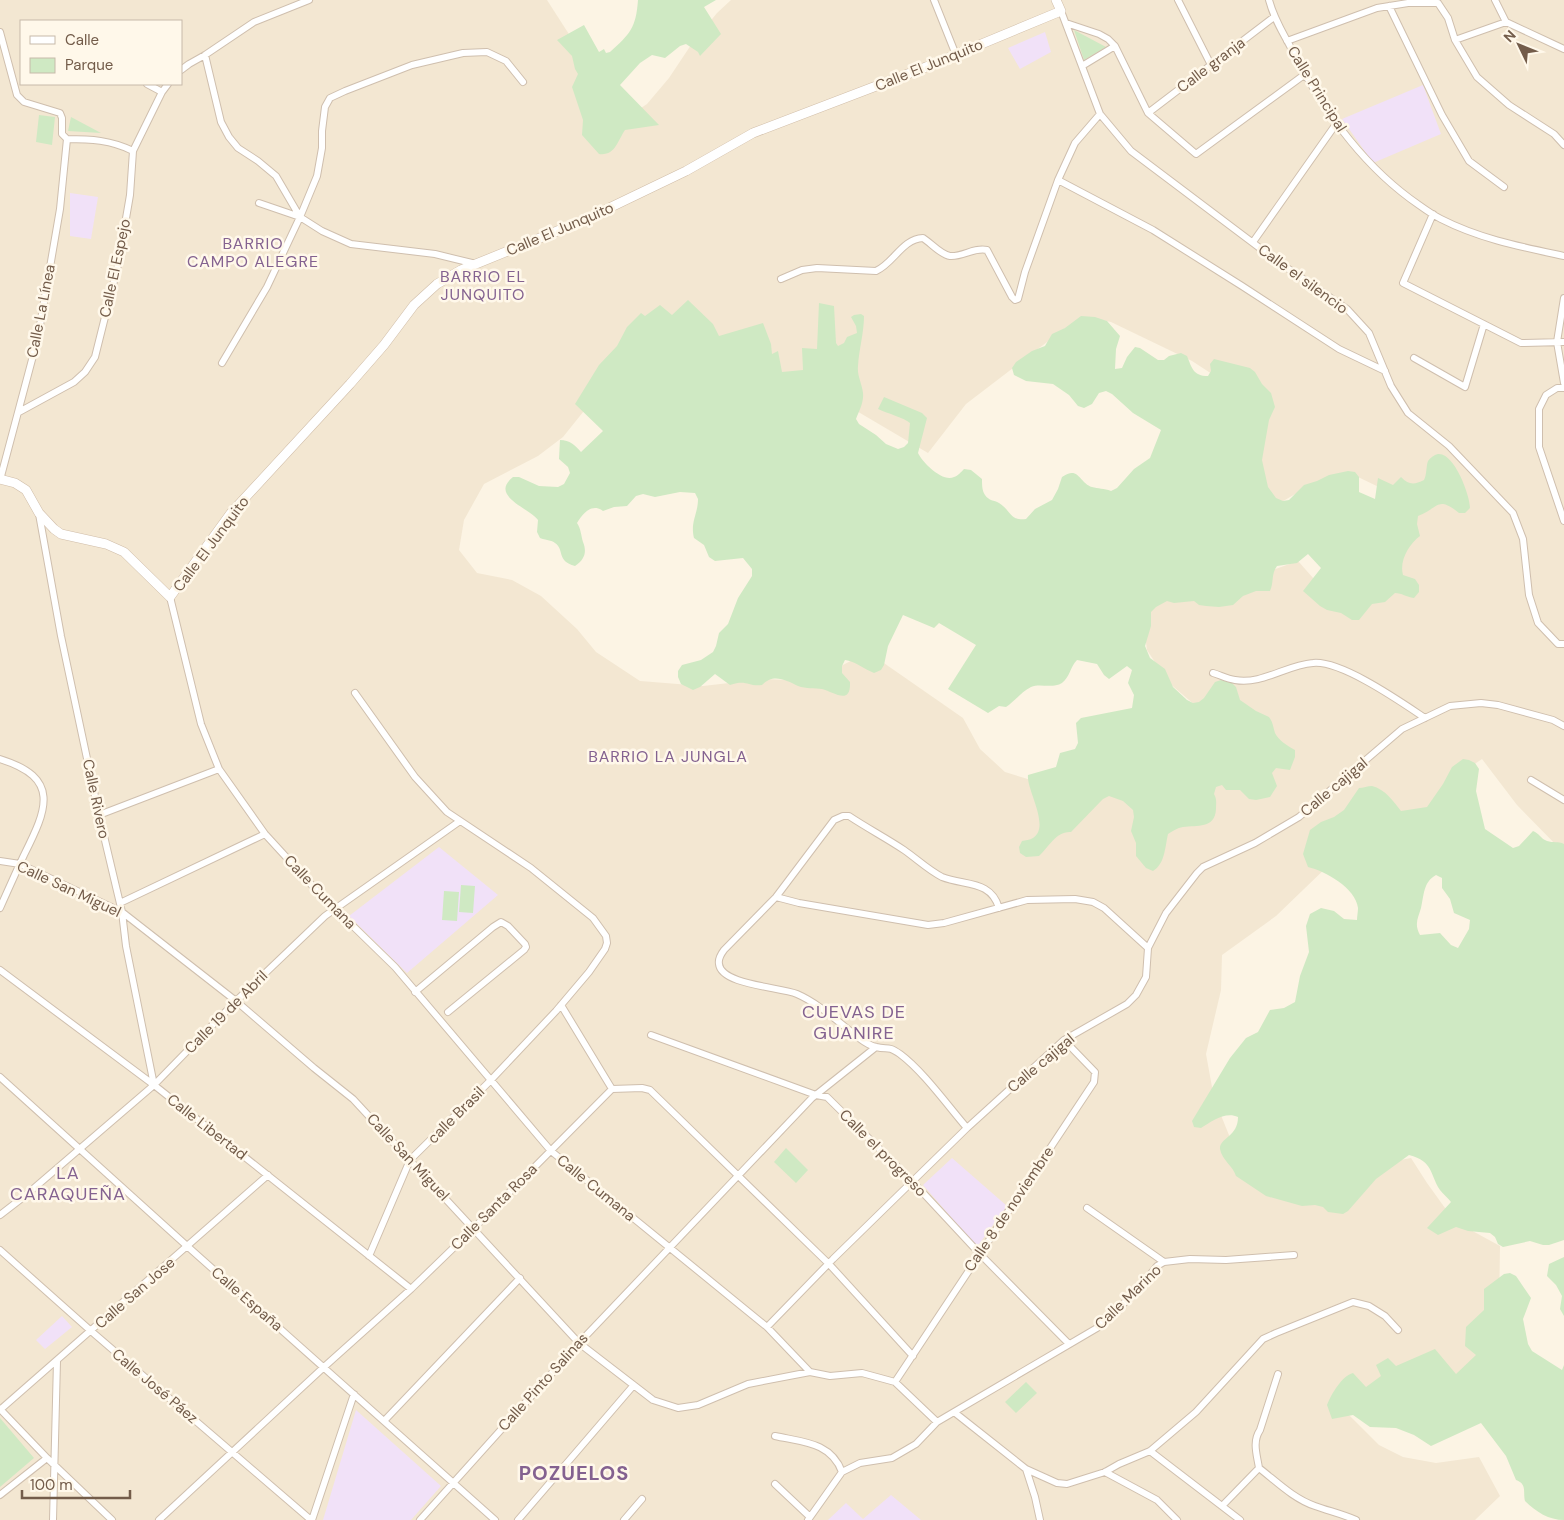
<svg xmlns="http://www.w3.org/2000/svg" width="1564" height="1520" viewBox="0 0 1564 1520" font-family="'DM Sans',sans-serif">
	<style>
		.residential { fill: #f3e7d2; fill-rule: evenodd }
		.education { fill: #f1e1f8 }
		.green { fill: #cfe9c3; fill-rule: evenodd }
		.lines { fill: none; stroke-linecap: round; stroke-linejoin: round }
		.street-casing { stroke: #cfbfae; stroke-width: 8 }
		.secondary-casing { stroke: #d0bda8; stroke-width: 10 }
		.street { stroke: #fff; stroke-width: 6 }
		.secondary { stroke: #fff; stroke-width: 9 }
		.labels { text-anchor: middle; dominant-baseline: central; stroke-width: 5; stroke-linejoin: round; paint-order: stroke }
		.street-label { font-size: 15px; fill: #735c4a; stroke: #fff8ea }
		.neighbourhood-label { font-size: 16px; letter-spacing: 1px; fill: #846290; stroke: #fff8ea }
		.quarter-label { font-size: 18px; letter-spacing: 1px; fill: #846290; stroke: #fff8ea }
		.district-label { font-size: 20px; font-weight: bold; letter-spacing: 1px; fill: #846290; stroke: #fff8ea }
	</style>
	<rect width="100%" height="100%" fill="#fcf4e4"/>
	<path class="residential" d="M 0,0 L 547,0 L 583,56 L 620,122 L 647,104 L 669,78 L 691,45 L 717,13 L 731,0 L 1564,0 L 1564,853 L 1517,805 L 1482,759 L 1458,775 L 1429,808 L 1331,863 L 1276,916 L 1222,955 L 1221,990 L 1206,1054 L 1214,1098 L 1235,1150 L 1363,1167 L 1411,1158 L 1427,1183 L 1445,1208 L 1467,1228 L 1500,1246 L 1498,1371 L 1346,1412 L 1379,1445 L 1403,1457 L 1436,1463 L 1479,1457 L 1500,1496 L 1475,1520 L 0,1520 ZM 21,21 L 181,21 L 181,84 L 21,84 ZM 1088,317 L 1111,322 L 1192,361 L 1212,374 L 1269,496 L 1278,504 L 1297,493 L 1358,477 L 1383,489 L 1329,596 L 1298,561 L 1239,582 L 1140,597 L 1147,650 L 1168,682 L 1196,706 L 1031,780 L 1005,772 L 980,749 L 963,718 L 868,652 L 812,681 L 765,679 L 703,686 L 640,681 L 596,652 L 577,629 L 541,596 L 512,580 L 477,573 L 459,550 L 464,520 L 484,484 L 538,456 L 563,437 L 612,376 L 838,400 L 928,453 L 966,404 L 1064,329 Z"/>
	<path class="education" d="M 1045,32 L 1051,52 L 1020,69 L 1008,48 Z
		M 1423,85 L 1441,134 L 1373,163 L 1342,119 Z
		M 70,193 L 98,197 L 91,239 L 70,236 Z
		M 439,847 L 498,895 L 407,973 L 349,916 Z
		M 952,1158 L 1007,1206 L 977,1247 L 923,1185 Z
		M 62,1316 L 72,1327 L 45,1349 L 36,1340 Z
		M 356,1410 L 441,1486 L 411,1520 L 323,1520 Z
		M 891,1495 L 921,1520 L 828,1520 L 846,1503 L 863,1519 Z"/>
	<path class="green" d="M 638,0 L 716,0 L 704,7 L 721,34 L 700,56 L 698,52 L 686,44 L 680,46 L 665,58 L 652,55 L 640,63 L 620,85 L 659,125 L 625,130 C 617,142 615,156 599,154 L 582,135 L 583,120 L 572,87 L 578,74 L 575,69 L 572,56 L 557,40 L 584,25 L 599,52 L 604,49 L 606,53 L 610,52 C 630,34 636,28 638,0 Z
		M 1074,30 L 1106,47 L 1084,60 Z
		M 39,115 L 55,117 L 52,145 L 36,142 Z
		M 71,117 L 101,133 L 68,131 Z
		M 688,300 L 713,324 L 719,336 L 763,323 L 771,344 L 772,354 L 778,351 L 782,372 L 803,370 L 802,348 L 817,349 L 819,303 L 834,306 L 836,343 L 838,346 L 844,343 L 847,337 L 857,333 L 856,326 L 851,317 L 854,315 L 861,314 L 864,316 C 864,333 859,349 858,366 C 857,376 862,383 863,393 C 864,402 859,411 856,419 L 859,424 L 876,435 L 886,444 L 898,449 L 904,447 L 908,443 L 910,423 C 905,418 886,413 878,409 L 884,397 L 922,413 L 927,418 L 918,453 C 922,462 943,483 954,477 C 958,476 961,472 964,469 L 971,470 L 982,479 C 982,484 982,491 985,495 C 989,501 994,500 999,503 C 1011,510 1009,521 1026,519 L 1035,509 L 1052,500 L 1058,489 L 1062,477 C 1079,465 1079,483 1092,487 C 1098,489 1104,488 1111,491 L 1117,488 L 1134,469 L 1150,458 L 1161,430 L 1133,413 L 1112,394 L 1106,391 L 1099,393 L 1092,404 L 1084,408 L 1078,406 L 1069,395 L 1053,384 L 1026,381 L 1014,375 L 1012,368 L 1016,362 L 1032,351 L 1045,346 L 1052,334 L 1065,328 L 1081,316 L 1095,317 L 1107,321 L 1120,336 L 1116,349 L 1115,369 L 1122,368 L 1127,357 L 1135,347 L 1140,348 L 1158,360 L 1164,360 L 1169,356 L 1181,353 L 1187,356 C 1192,368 1193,376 1208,376 L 1211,371 L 1210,364 L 1214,359 L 1250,368 L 1255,372 L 1262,384 L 1271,393 L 1275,407 L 1269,420 L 1262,460 L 1268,487 L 1276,498 L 1283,501 L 1289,500 L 1304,485 L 1317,481 L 1329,475 L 1348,471 L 1355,472 L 1359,477 L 1359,492 L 1375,499 L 1378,478 L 1393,485 L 1401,477 C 1409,485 1414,485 1424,480 C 1427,474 1426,466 1428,461 C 1430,458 1434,455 1438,454 C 1454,452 1470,495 1470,508 L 1465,513 L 1459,513 C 1437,495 1439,508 1418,516 L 1417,524 L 1420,536 C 1409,544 1399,561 1403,575 L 1415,579 L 1419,585 L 1419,592 L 1414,598 C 1406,597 1402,593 1395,593 L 1385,602 L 1372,604 L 1359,620 L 1352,620 L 1341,613 L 1327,610 L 1320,606 L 1303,591 L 1321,568 L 1308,554 L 1297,563 L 1277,566 C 1271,574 1274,582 1270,591 L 1256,591 L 1243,596 L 1233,605 L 1219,607 L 1206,606 L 1199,605 L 1194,601 L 1174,603 L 1167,601 L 1156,607 L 1151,612 L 1151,626 L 1145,646 L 1150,658 L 1165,669 L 1173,687 L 1187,700 L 1193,703 L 1199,702 L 1204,698 L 1215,682 L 1221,680 L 1231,682 L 1236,687 L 1240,700 L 1256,711 L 1269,717 C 1273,722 1273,727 1275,733 C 1278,740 1288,746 1295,750 L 1295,757 L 1290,770 L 1276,768 L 1272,773 L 1277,786 L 1270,797 L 1256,800 L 1249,799 L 1240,790 L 1226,790 L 1222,785 L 1216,787 L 1214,794 C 1217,799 1216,803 1216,809 C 1215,829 1197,825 1183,827 C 1177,828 1173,831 1168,834 C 1165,847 1165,864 1153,871 L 1146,868 L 1136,856 L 1136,843 L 1131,831 L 1134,817 L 1133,810 L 1123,801 L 1109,796 L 1103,799 L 1071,832 C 1056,831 1049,847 1039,856 L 1026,857 L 1020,853 L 1019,847 L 1022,841 C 1025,840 1030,840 1033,838 C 1051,827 1026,789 1028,775 L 1056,767 L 1060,753 L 1075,749 L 1078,743 L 1076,723 L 1081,718 L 1132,708 L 1134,695 L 1128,683 L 1132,670 L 1127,666 L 1109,679 L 1104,675 L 1097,664 L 1077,660 C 1070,667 1070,677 1062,683 C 1052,689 1040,683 1031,687 C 1021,692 1015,701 1006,707 L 999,706 L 988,713 L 948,689 L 976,645 L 939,623 L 934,628 L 903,615 L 888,646 L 884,665 L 881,670 L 874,673 C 864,669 855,661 845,660 L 842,666 L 842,673 L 850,682 C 851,706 834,692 822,689 C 815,688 806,689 798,686 C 786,680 773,673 762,685 C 748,687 747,679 730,685 L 715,674 L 700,687 L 693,690 L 681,684 L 678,677 L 678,671 L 682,665 L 701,660 L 713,652 L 716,646 L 719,633 L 728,624 L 738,598 L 752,576 L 752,569 L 743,558 L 715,561 L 709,557 L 704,545 L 694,538 C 690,522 698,514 698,499 L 695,493 L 680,492 L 655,497 L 643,494 L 636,496 L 627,506 L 614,507 L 603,511 C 592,503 583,513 577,523 C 581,529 581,535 583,542 C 587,552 585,559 575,566 C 556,561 565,550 555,543 C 552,540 545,540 540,538 L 537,532 L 538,520 C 529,508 489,496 513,477 L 519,477 L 539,486 L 558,487 L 564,484 L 570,473 L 568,467 L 559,459 L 560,440 C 570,440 575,445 581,452 L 603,431 L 575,404 L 599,365 L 617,346 L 627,327 L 641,313 L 645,316 L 660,305 L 672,315 Z
		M 1463,759 L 1469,760 L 1475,763 L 1479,769 L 1476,791 L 1485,829 L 1513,848 L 1519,846 L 1533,831 C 1539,833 1541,839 1547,841 C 1553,843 1558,841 1564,844 L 1564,1240 L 1549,1245 L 1543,1245 L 1530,1241 L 1503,1247 L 1498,1244 L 1495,1237 L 1490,1233 L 1468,1231 L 1456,1227 L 1438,1235 L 1427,1228 L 1451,1202 C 1448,1198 1443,1194 1440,1190 C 1429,1173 1434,1162 1409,1155 L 1376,1179 L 1348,1211 L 1343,1214 L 1328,1212 L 1323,1207 L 1315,1205 L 1302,1206 L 1266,1196 L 1236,1176 C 1233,1166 1222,1160 1220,1149 C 1219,1138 1238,1137 1238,1117 C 1225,1111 1211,1122 1201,1128 L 1194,1127 L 1192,1121 L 1230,1058 L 1246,1038 L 1258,1032 L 1270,1010 L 1284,1008 L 1295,1002 L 1300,976 L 1309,952 L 1306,926 L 1310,914 L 1321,908 L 1334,911 L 1344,919 L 1357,920 C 1357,916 1358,912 1358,908 C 1356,888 1325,871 1308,867 L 1303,854 L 1310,830 L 1321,822 L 1334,817 L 1344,810 L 1359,788 C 1363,788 1368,786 1372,786 C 1385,789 1394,802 1401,811 L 1427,807 L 1443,784 L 1452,767 ZM 1436,875 L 1442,878 L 1442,888 L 1450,899 L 1454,913 L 1470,920 L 1469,929 L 1458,948 L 1451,945 L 1440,933 L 1420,935 C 1414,924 1418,918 1421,908 C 1424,896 1423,882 1436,875 Z
		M 461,885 L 475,886 L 473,913 L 459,912 Z
		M 444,891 L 459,892 L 457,921 L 442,920 Z
		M 786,1148 L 808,1170 L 796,1183 L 774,1162 Z
		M 1564,1257 L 1564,1316 L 1560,1309 L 1562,1296 L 1556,1285 L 1547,1276 L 1549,1264 Z
		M 1510,1273 L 1516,1276 L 1531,1298 L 1523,1319 L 1528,1344 L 1532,1351 L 1562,1370 L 1564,1365 L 1564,1520 C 1549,1520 1536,1512 1525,1501 C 1523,1491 1527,1484 1516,1480 L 1506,1456 L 1481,1423 L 1431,1446 L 1414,1435 L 1396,1428 L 1370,1427 L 1353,1415 L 1332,1419 L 1327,1405 C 1332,1393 1342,1376 1353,1373 L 1366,1387 L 1381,1376 L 1376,1365 L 1388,1358 L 1396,1366 L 1435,1349 L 1456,1374 L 1476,1355 L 1465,1346 L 1466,1327 L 1484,1310 L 1484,1289 L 1504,1274 Z
		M 1026,1382 L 1037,1393 L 1016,1413 L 1005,1402 Z
		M 0,1418 L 34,1458 L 0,1487 Z"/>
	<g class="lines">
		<g class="street-casing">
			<path id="street" d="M 934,0 L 956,55
				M 1178,0 L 1211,65
				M 1269,0 C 1274,19 1282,31 1291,48 C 1322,109 1362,166 1419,205 C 1426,210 1433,215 1441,219 C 1480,239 1522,247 1564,256
				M 1495,0 L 1506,22 L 1564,49
				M 1389,6 L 1442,115 L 1469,161 L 1504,187
				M 1061,11 L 1100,114 L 1131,151 L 1277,261 L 1347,309 L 1369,333 L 1391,386 L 1408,413 L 1449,446 L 1513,513 L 1523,539 L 1529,595 L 1538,623 L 1558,644 L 1564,644
				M 1066,23 L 1099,34 L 1108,39 L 1115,46 L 1148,113 L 1196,154 L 1304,75
				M 0,32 L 17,95 L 24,102 L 60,113 L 62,118 L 62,134 L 67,139
				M 1455,40 L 1506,22
				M 1287,41 L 1377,8 L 1408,3 L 1438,3 L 1448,18 L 1455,40 L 1477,77 L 1509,105 L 1554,134 L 1564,145
				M 205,55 L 221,122 L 229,137 L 238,148 L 258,161 L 276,176 L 300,217 L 322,231 L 351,244 L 435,254 L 476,264
				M 1082,66 L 1115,46
				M 181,70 L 189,64 L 205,55 L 254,22 L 309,0
				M 147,84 L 162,92
				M 1148,113 L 1274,17
				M 133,151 L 162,92 L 168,84
				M 1058,180 L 1153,230 L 1242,286 L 1339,349 L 1385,371
				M 259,203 L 300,217
				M 1433,214 L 1403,283 L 1521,343 L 1564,342
				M 1253,242 L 1336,124
				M 781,279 L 802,270 L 817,268 L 876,271 C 894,263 902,239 923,238 C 931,243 941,255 950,256 C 963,257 974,247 987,250 L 1012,297 L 1015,300 L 1018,299 L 1025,272 L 1058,180 L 1075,143 L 1100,114
				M 1564,298 L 1557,342 L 1564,383
				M 1414,358 L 1465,387 L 1484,324
				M 222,363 L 267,287 L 300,217 L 317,176 L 322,148 L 322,131 L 325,107 L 330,98 L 345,91 L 412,65 L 463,53 L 487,52 L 506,61 L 523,82
				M 1564,388 L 1557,388 L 1546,395 L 1539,409 L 1539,447 L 1564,521
				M 19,412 L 74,382 L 85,372 L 95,357 L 118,265 L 130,195 L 133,151 C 111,140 90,139 67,139
				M 0,480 L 38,337 L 60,209 L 67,139
				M 39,514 L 61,636 L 99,815 L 122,912 L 126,946 L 154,1085
				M 170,597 L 201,724 L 219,769 L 265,834 L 319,893 L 395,967 L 551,1151 L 767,1327 L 810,1372 L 830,1376 L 862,1373 L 895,1382 L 937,1422
				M 1213,673 C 1220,675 1227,679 1235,680 C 1262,685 1286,665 1313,663 C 1341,660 1401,702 1425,718
				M 355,693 L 415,777 L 447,812 L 531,868 L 593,918 L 606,936 L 607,943 L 605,949 L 589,972 L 556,1011 L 490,1081 L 410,1160 L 369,1256
				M 0,759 C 61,778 47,809 24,855 C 16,872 8,890 0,908
				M 1531,780 L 1564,800
				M 99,815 L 219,769
				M 0,861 L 20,864 L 122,912 L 236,1001 L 314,1068 L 353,1099 L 579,1343 L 653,1400 L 678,1408 L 698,1405 L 748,1384 L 810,1372
				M 776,897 L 799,903 L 928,925 L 944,923 L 1027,900 L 1075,899 L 1093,902 L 1104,908 L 1148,948
				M 120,903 L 265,834
				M 0,970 L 154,1085 L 411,1289
				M 415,992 L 493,927 L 501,922 L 508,926 L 525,944 L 526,947 L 524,950 L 448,1012
				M 561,1005 L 612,1089
				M 651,1035 L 816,1095 L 827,1097 L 912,1181 L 979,1253 L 1069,1344
				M 0,1077 L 187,1246 L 495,1520
				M 967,1128 C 948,1106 923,1071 900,1054 C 887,1045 888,1050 876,1047 C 870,1046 863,1041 859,1038 C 839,1023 820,1004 797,994 C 780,987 721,985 719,964 C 718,959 721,954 724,950 L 776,897 L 834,820 L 843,816 L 849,816 C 867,828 886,838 904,850 C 917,859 928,870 942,877 C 965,886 991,880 999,908
				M 1087,1208 L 1164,1262
				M 0,1215 L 26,1195 L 154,1085 L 236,1001 L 325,916 L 460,821
				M 0,1250 L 91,1331 L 311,1520
				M 767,1327 L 833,1259 L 967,1128 L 1064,1040 L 1127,1004 L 1136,995 L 1146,977 L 1148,948 L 1166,913 L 1197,873 L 1203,867 L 1255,843 L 1299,817 L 1402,729 L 1450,706 L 1481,703 L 1498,705 L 1553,720 L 1564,726
				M 895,1382 L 1094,1082 L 1095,1072 L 1064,1040
				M 0,1409 L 47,1458 L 112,1520
				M 1,1409 L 268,1175
				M 954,1412 L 1097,1328 L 1137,1291 L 1157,1266 L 1164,1262 L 1190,1259 L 1226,1260 L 1294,1255
				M 384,1421 L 520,1278
				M 775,1436 C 802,1442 831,1442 842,1472
				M 1150,1451 L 1240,1520
				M 1259,1468 C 1257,1455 1252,1442 1260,1430 L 1278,1374
				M 1026,1469 L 1057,1483 L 1067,1484 L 1105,1472 L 1119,1464 L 1150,1451 L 1196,1412 L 1263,1339 L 1276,1333 L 1353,1302 L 1369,1306 L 1385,1316 L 1398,1330
				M 1105,1472 L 1157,1500 L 1177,1520
				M 775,1484 L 810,1517
				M 0,1495 L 47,1458
				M 1222,1506 L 1259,1468 C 1277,1482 1294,1499 1315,1506 C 1329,1511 1342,1514 1356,1520
				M 53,1520 L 57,1361
				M 159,1520 L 324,1367 L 411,1289 L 474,1228 L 612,1089 L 642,1088 L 650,1090 L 829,1264 L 913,1356
				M 312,1520 L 354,1394
				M 420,1520 L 579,1343 L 812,1098 L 876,1047
				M 518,1520 L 633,1386
				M 624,1520 L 642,1499
				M 808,1520 L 842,1472 L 860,1463 L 892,1458 L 916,1444 L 937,1422 L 954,1412 L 1026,1469 L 1035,1497 L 1040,1520"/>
		</g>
		<g class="secondary-casing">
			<path id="secondary" d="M 0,479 L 15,483 L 26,490 L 39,513 L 54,529 L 61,534 L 106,544 L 124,552 L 170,597 L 231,513 L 350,384 L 384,345 L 414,305 L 437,284 L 461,270 L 582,221 L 686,171 L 753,133 L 926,67 L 1061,11 L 1056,0"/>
		</g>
		<use href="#street" class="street"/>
		<use href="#secondary" class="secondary"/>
	</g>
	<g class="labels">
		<g class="street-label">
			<text transform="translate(929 65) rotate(-22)">Calle El Junquito</text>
			<text transform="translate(1211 65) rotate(-37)">Calle granja</text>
			<text transform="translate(1317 89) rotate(58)">Calle Principal</text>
			<text transform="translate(560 229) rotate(-23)">Calle El Junquito</text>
			<text transform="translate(115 268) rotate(-78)">Calle El Espejo</text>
			<text transform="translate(1303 279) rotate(36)">Calle el silencio</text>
			<text transform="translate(41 311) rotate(-79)">Calle La Línea</text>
			<text transform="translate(211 544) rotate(-53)">Calle El Junquito</text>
			<text transform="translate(1334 787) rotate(-40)">Calle cajigal</text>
			<text transform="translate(96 799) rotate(78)">Calle Rivero</text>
			<text transform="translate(69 889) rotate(25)">Calle San Miguel</text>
			<text transform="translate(320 892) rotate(46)">Calle Cumana</text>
			<text transform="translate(226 1012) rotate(-45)">Calle 19 de Abril</text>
			<text transform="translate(1041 1063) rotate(-40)">Calle cajigal</text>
			<text transform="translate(456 1115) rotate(-45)">calle Brasil</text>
			<text transform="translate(207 1127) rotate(38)">Calle Libertad</text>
			<text transform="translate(883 1153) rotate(45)">Calle el progreso</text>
			<text transform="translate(408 1157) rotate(47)">Calle San Miguel</text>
			<text transform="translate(596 1188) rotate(39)">Calle Cumana</text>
			<text transform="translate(494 1207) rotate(-45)">Calle Santa Rosa</text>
			<text transform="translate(1009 1209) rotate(-56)">Calle 8 de noviembre</text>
			<text transform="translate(135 1293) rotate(-41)">Calle San Jose</text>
			<text transform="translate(1128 1297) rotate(-44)">Calle Marino</text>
			<text transform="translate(247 1299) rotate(41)">Calle España</text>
			<text transform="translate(543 1382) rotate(-48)">Calle Pinto Salinas</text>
			<text transform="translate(155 1386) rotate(40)">Calle José Páez</text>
		</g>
		<g class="neighbourhood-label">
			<text x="253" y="243">BARRIO<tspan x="253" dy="18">CAMPO ALEGRE</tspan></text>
			<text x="483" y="276">BARRIO EL<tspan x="483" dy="18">JUNQUITO</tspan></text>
			<text x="668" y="756">BARRIO LA JUNGLA</text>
		</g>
		<g class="quarter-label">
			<text x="854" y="1012">CUEVAS DE<tspan x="854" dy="21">GUANIRE</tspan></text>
			<text x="68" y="1173">LA<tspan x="68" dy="21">CARAQUEÑA</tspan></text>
		</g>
		<g class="district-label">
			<text x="574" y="1473">POZUELOS</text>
		</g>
	</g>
	<rect x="20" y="20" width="162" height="65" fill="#fff8ea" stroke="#c7baaa"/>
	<rect x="30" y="36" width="25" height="8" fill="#ffffff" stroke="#c7baaa"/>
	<text x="65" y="45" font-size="15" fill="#735c4a">Calle</text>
	<rect x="30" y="58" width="25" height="15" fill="#cfe9c3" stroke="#c7baaa"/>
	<text x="65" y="70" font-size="15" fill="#735c4a">Parque</text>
	<g transform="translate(1519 45) rotate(313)" stroke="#fff8ea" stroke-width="4" paint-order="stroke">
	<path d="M0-4L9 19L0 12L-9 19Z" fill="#735c4a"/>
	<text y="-8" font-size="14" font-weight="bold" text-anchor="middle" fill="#735c4a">N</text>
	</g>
	<path d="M22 1490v8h108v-8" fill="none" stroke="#735c4a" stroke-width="2.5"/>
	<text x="30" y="1490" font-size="15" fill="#735c4a" stroke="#fff8ea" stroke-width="4" paint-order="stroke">100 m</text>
</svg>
